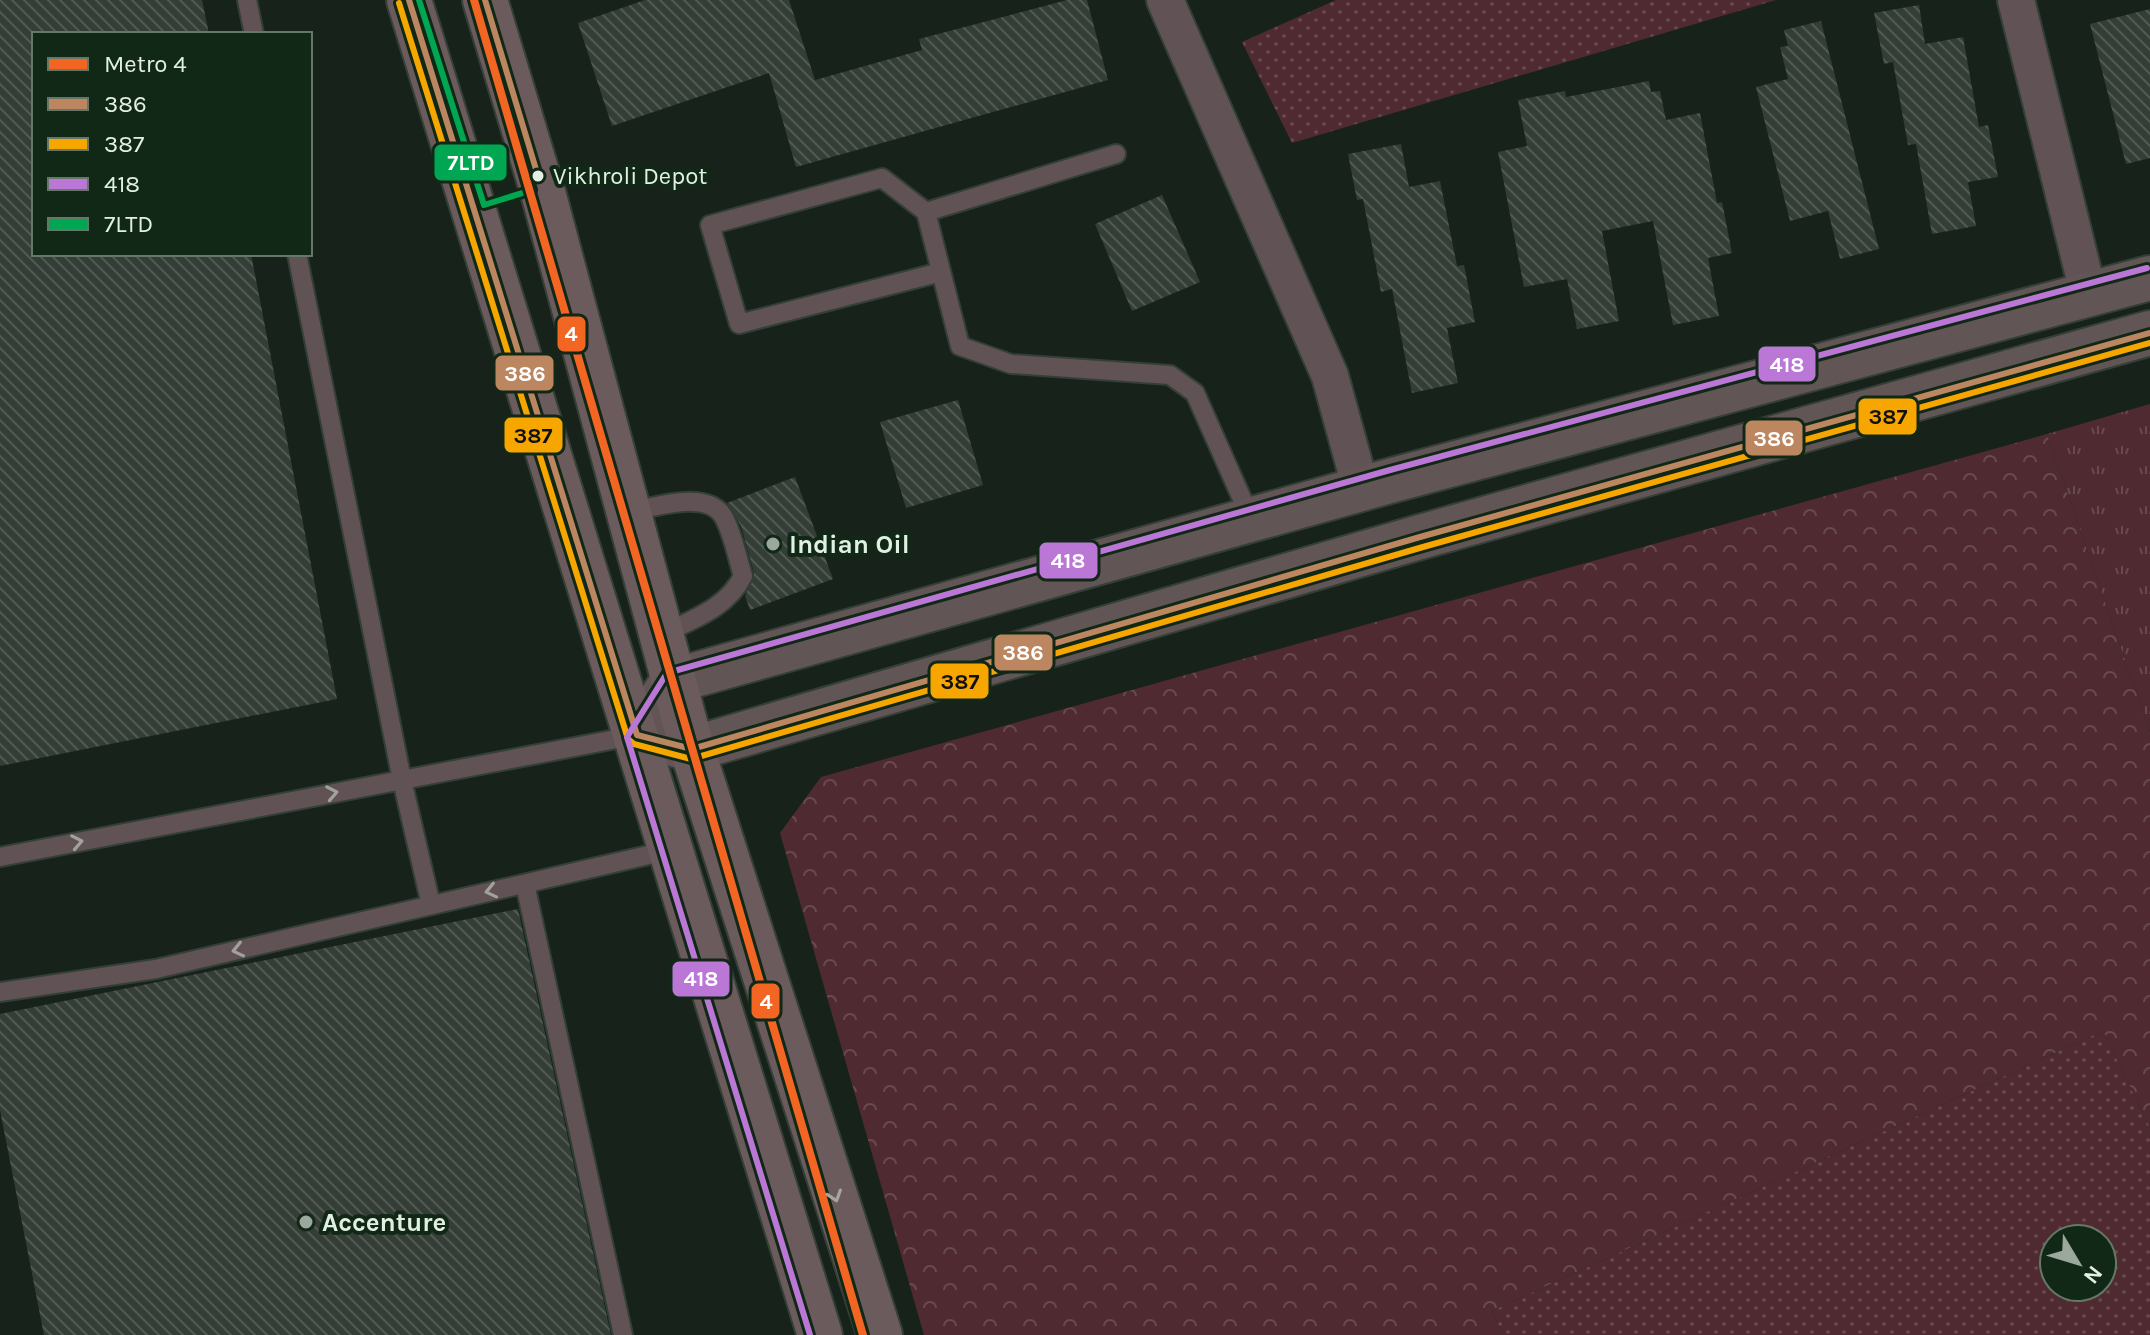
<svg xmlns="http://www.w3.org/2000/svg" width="2150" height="1335" viewBox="0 0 2150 1335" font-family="Karla,sans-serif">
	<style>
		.grass { fill: url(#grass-tufts) }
		.forest { fill: url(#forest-crowns) }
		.park { fill: url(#park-dots); fill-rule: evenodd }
		.building { fill: url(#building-back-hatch) }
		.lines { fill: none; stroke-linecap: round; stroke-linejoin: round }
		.lane-casing { stroke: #343f37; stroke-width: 22 }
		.street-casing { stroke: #343f37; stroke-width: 40 }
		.secondary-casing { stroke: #343f37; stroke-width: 48 }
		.primary-casing { stroke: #343f37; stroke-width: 48 }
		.lane { stroke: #615355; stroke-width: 18 }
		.street { stroke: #615355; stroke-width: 36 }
		.secondary { stroke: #625556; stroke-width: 44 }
		.primary { stroke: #6b5b5d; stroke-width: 44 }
		.bus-1-casing { stroke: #122816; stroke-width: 12 }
		.bus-2-casing { stroke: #122816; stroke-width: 12 }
		.bus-3-casing { stroke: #122816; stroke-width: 12 }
		.bus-4-casing { stroke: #122816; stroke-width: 12 }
		.bus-1 { stroke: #bb8660; stroke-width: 6 }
		.bus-2 { stroke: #f7a600; stroke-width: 6 }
		.bus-3 { stroke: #ba77d6; stroke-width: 6 }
		.bus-4 { stroke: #00a651; stroke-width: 6 }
		.metro-1-casing { stroke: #122816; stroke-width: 14 }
		.metro-1 { stroke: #f26522; stroke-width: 8 }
		.oneway { stroke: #a2a29c }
		.oneway2 { stroke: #a6a6a0 }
		.bus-dot { fill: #e2f0e4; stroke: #122816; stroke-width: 3 }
		.poi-dot { fill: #9ba89d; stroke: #122816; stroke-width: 3 }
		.labels { text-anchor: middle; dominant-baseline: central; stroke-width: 8; stroke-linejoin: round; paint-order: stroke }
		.bus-label { font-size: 24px; fill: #e2f0e4; stroke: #122816; text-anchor: start }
		.poi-label { font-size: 26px; font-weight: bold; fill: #e2f0e4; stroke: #122816; text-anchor: start }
		.line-badge { stroke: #122816; stroke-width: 3 }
		.badge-label { font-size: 22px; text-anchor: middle; font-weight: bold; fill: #fff }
		.pale-badge-label { font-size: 22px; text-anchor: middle; font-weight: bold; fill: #111 }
	</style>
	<defs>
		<pattern id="grass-tufts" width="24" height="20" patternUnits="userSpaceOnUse" patternTransform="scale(2)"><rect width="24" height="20" fill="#4f2b31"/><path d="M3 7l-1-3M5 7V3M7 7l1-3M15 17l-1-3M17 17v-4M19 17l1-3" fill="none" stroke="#684a4f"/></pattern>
		<pattern id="forest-crowns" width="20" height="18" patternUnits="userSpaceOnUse" patternTransform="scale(2)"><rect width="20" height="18" fill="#4f2b31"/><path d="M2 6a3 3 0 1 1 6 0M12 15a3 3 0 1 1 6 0" fill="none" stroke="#684a4f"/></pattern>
		<pattern id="park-dots" width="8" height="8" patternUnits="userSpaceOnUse" patternTransform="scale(2)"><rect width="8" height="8" fill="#4f2b31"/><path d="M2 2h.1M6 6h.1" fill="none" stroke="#684a4f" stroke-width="1.8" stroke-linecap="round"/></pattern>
		<pattern id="building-back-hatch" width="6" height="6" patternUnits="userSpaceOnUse" patternTransform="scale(2)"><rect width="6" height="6" fill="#343d36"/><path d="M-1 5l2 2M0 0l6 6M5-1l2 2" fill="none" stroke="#515953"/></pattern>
	</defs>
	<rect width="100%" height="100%" fill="#17231a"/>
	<path class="grass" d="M 2150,404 L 2150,732 L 2047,434 Z"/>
	<path class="forest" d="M 2047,434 L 2150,732 L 2150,1128 L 2103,1031 L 1492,1311 L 1503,1335 L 924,1335 L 780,833 L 821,777 Z"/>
	<path class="park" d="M 1336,0 L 1776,0 L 1292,143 L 1242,42 Z
		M 2103,1031 L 2150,1128 L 2150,1335 L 1503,1335 L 1492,1311 ZM 2054,1239 L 2102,1239 L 2102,1287 L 2054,1287 Z"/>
	<path class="building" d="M 0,0 L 202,0 L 209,34 L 34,34 L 34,254 L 251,254 L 337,699 L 0,766 Z
		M 645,0 L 789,0 L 815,80 L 922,50 L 919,39 L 1067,0 L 1087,0 L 1108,80 L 796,167 L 769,73 L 612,126 L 578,23 Z
		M 1919,5 L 1925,44 L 1963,37 L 1979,127 L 1988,125 L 1998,177 L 1968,182 L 1976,226 L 1932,234 L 1916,144 L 1908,145 L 1893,62 L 1884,64 L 1874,13 Z
		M 2150,9 L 2150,158 L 2126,164 L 2090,24 Z
		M 1821,21 L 1879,249 L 1840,259 L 1828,211 L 1790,221 L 1756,87 L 1788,79 L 1780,47 L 1788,46 L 1784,30 Z
		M 1649,81 L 1651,92 L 1660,91 L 1666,120 L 1700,113 L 1717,203 L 1722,202 L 1732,253 L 1708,258 L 1719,316 L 1673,325 L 1653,221 L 1602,231 L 1619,321 L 1577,329 L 1567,279 L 1524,287 L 1498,152 L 1527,146 L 1518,100 L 1565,91 L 1566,97 Z
		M 1401,144 L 1409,187 L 1440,181 L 1457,266 L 1464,265 L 1475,322 L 1447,328 L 1458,383 L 1412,393 L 1392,289 L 1381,292 L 1363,199 L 1357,200 L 1348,154 Z
		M 1162,195 L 1200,282 L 1132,311 L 1095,224 Z
		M 958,400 L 983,485 L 906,508 L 880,422 Z
		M 795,477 L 833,579 L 750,610 L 745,596 L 754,573 L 741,526 L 727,503 Z
		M 518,909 L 611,1335 L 44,1335 L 0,1110 L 0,1014 Z"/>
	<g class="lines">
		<g class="lane-casing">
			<path id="lane" d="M 247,0 L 254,34
				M 926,212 L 960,346 L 1011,364 L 1170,375 L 1195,393 L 1251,519
				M 297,254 L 402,780 L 431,905
				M 941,272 L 739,324 L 710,225 L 882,178 L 926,212 L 1116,154
				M 628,512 C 653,508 706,489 723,516 C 733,533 737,557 743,576 C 727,608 693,619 663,634
				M 0,857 L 637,735
				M 525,884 L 623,1335
				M 0,992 L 156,969 L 670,850"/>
		</g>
		<g class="street-casing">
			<path id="street" d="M 1165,0 L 1330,376 L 1361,489
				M 2016,0 L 2089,296"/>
		</g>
		<g class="secondary-casing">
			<path id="secondary" d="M 2150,278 L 1393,480 L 673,681 L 637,735 L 692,749 L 1420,537 L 2150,333"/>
		</g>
		<g class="primary-casing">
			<path id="primary" d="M 409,0 L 820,1335
				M 485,0 L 544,196 L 692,749 L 880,1335"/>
		</g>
		<use href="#lane" class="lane"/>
		<use href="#street" class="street"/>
		<use href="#secondary" class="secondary"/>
		<use href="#primary" class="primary"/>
		<g class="bus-1-casing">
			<path id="bus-1" d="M 409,0 L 637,735 L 692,749 L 1420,537 L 2150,333
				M 485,0 L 538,176"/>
		</g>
		<g class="bus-2-casing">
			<path id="bus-2" d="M 399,3 L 628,739 L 634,744 L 691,759 L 1423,547 L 2150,343
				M 475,3 L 528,179"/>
		</g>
		<g class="bus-3-casing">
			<path id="bus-3" d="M 810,1335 L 627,737 L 667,673 L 1390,470 L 2147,268"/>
		</g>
		<g class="bus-4-casing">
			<path id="bus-4" d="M 419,0 L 484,205 L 532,190 L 475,3"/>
		</g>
		<use href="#bus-1" class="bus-1"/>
		<use href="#bus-2" class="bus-2"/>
		<use href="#bus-3" class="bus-3"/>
		<use href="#bus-4" class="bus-4"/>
		<g class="metro-1-casing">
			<path id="metro-1" d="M 474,0 L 863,1335"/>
		</g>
		<use href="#metro-1" class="metro-1"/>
	</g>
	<defs><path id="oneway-chevron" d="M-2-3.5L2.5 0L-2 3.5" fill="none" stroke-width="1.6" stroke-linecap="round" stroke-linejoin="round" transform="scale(2)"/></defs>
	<g class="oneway">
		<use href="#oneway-chevron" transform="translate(332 793) rotate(-11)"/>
		<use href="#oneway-chevron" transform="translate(77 842) rotate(-11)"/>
		<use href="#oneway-chevron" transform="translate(491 891) rotate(167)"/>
		<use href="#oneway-chevron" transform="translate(238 950) rotate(167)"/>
	</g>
	<use class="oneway2" href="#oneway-chevron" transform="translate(835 1196) rotate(72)"/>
	<circle class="bus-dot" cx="538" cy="176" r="7"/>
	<g class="poi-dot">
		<circle cx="773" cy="544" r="8"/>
		<circle cx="306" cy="1222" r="8"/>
	</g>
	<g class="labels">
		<g class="bus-label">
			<text x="553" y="176">Vikhroli Depot</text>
		</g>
		<g class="poi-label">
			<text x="789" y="544">Indian Oil</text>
			<text x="322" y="1222">Accenture</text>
		</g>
	</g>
	<g class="line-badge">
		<rect x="433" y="143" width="75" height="39" rx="8" fill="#00a651"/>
		<rect x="556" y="315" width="31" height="38" rx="8" fill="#f26522"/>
		<rect x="1757" y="345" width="60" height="38" rx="8" fill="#ba77d6"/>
		<rect x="494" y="354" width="61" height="38" rx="8" fill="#bb8660"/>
		<rect x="1857" y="397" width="61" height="39" rx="8" fill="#f7a600"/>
		<rect x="503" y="416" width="61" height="38" rx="8" fill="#f7a600"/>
		<rect x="1744" y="419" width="60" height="38" rx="8" fill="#bb8660"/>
		<rect x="1038" y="541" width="61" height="39" rx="8" fill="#ba77d6"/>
		<rect x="993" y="633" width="61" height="39" rx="8" fill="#bb8660"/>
		<rect x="929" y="662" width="61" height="38" rx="8" fill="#f7a600"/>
		<rect x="671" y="960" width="60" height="38" rx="8" fill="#ba77d6"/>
		<rect x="750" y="982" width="31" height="38" rx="8" fill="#f26522"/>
	</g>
	<g class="badge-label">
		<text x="471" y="170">7LTD</text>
		<text x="571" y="341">4</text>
		<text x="1787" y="372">418</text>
		<text x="525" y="381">386</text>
		<text x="1774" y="446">386</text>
		<text x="1068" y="568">418</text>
		<text x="1023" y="660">386</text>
		<text x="701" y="986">418</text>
		<text x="766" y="1009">4</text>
	</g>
	<g class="pale-badge-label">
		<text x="1888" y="424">387</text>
		<text x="533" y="443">387</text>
		<text x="960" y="689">387</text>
	</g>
	<rect x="32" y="32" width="280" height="224" fill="#122816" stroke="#657868" stroke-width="2"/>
	<rect x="48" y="58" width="40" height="12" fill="#f26522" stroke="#657868" stroke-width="2"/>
	<text x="104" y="72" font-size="24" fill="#e2f0e4">Metro 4</text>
	<rect x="48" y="98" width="40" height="12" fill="#bb8660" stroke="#657868" stroke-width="2"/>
	<text x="104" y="112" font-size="24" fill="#e2f0e4">386</text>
	<rect x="48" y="138" width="40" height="12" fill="#f7a600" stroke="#657868" stroke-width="2"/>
	<text x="104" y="152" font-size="24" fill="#e2f0e4">387</text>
	<rect x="48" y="178" width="40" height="12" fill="#ba77d6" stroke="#657868" stroke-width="2"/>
	<text x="104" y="192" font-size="24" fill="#e2f0e4">418</text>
	<rect x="48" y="218" width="40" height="12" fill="#00a651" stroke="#657868" stroke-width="2"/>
	<text x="104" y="232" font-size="24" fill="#e2f0e4">7LTD</text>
	<g transform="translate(2078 1263) rotate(128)"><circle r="38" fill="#122816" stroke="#657868" stroke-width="2"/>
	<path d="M0-6L14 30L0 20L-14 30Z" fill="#9ba89d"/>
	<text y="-12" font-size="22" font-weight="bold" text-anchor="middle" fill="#e2f0e4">N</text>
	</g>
</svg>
